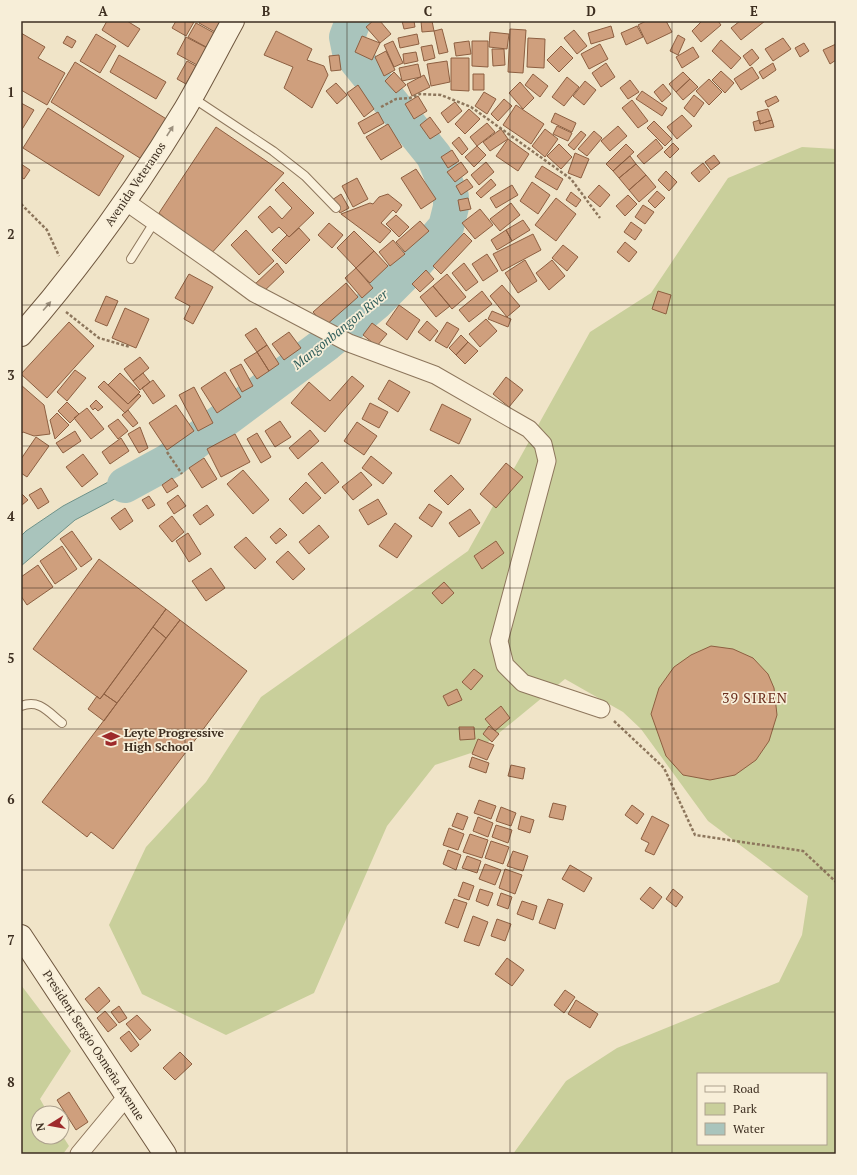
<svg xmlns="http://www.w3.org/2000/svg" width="857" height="1175" viewBox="0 0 857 1175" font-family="'PT Serif',serif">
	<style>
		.green { fill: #c9cf9b; fill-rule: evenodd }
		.water { fill: #a9c4bc; stroke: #6f938a }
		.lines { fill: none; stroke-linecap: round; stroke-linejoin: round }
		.river { stroke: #a9c4bc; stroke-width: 36 }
		.building { fill: #cf9f7d; stroke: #8d5f41 }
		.lane-casing { stroke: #8d765c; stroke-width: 10 }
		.street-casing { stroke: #8d765c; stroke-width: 19 }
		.secondary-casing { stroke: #6f573f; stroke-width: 24 }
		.path { stroke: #8d765c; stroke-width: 2.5; stroke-dasharray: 3 2; stroke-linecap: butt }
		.lane { stroke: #faf1dc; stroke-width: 8 }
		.street { stroke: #faf1dc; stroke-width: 17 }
		.secondary { stroke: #faf1dc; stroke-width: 22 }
		.oneway { fill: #9c907e }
		.grid { fill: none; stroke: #3d2e20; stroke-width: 1; stroke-opacity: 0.55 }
		.labels { text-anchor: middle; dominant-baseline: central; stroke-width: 3.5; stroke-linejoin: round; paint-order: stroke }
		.street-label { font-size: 12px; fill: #3d2e20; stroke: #f7eed8 }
		.poi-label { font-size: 12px; font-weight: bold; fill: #3d2e20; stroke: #f7eed8; text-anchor: start }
		.water-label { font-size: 13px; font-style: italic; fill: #2f5d5a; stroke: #f7eed8 }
		.quarter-label { font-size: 14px; letter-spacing: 1px; fill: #6b2e1e; stroke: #f7eed8 }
		.neatline { fill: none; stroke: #3d2e20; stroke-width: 1.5 }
		.grid-label { font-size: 13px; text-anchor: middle; font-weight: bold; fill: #3d2e20 }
	</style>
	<rect width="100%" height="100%" fill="#f0e4c8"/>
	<path class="green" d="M 802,147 L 836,149 L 836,1154 L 513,1154 L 566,1081 L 617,1048 L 779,982 L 802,935 L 808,896 L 708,821 L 641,729 L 623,712 L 565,679 L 477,751 L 435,765 L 387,826 L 314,993 L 226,1035 L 142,994 L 109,925 L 146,847 L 206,782 L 261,697 L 468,551 L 590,332 L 651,293 L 728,178 ZM 698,1074 L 826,1074 L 826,1144 L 698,1144 Z
		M 21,985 L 71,1051 L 40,1099 L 48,1113 L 38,1113 L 38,1137 L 62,1137 L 62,1135 L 69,1146 L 63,1154 L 21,1154 Z"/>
	<path class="water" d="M 163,453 L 173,468 L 75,520 L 21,566 L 21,536 L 26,531 L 63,506 Z"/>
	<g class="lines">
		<path class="river" d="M 125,485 L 169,461 L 327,343 L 375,303 L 416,262 L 446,227 L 451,207 L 451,197 L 434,156 L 350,52 L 347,37 L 353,21"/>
	</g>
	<path class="building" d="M 107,21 L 127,21 L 140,29 L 128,47 L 102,30 Z
		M 176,21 L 194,22 L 186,36 L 172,28 Z
		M 200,21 L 221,21 L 215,32 L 199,23 Z
		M 373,21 L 380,21 L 391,34 L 380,43 L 366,27 Z
		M 402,21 L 414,21 L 415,27 L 404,29 Z
		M 421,21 L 432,21 L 434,31 L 422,32 Z
		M 646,21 L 666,21 L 672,32 L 647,44 L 638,25 Z
		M 702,21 L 718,21 L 721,25 L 701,42 L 692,31 Z
		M 740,21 L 765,21 L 741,40 L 731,28 Z
		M 196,23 L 216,34 L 208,48 L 188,37 Z
		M 611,26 L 614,37 L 591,44 L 588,33 Z
		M 637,26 L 643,37 L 626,45 L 621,33 Z
		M 442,29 L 448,52 L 439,54 L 434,31 Z
		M 510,29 L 526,30 L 523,73 L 508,72 Z
		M 574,30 L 587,46 L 577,54 L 564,38 Z
		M 276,31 L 312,49 L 307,60 L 324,66 L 328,75 L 312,108 L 284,88 L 293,67 L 264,55 Z
		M 490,32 L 509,34 L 507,49 L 489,47 Z
		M 21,33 L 45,47 L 38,58 L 65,73 L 47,105 L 21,90 Z
		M 96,34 L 116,46 L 100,73 L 80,61 Z
		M 417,34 L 419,44 L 400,48 L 398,38 Z
		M 678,35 L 685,39 L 678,55 L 670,51 Z
		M 67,36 L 76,41 L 72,48 L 63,43 Z
		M 362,36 L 380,43 L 372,60 L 355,52 Z
		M 186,37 L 207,48 L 197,65 L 177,54 Z
		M 528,38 L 545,39 L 544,68 L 527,67 Z
		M 783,38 L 791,49 L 773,61 L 765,49 Z
		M 721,40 L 741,58 L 731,69 L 712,51 Z
		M 393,41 L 403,63 L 394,67 L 384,45 Z
		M 469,41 L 471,54 L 456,56 L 454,43 Z
		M 472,41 L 488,41 L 488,67 L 472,66 Z
		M 804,43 L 809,51 L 800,57 L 795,48 Z
		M 600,44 L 608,59 L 589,69 L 581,54 Z
		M 836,44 L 836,60 L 830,64 L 823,50 Z
		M 432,45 L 435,58 L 424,61 L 421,47 Z
		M 561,46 L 573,58 L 559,72 L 547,60 Z
		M 693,47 L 699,57 L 682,68 L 676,57 Z
		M 492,49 L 504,49 L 505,65 L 493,66 Z
		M 752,49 L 759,58 L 750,66 L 743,56 Z
		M 386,51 L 395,70 L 384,76 L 375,57 Z
		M 416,52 L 418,61 L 404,64 L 403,54 Z
		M 119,55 L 166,82 L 156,99 L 110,72 Z
		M 339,55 L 341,70 L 331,71 L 329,56 Z
		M 451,58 L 469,58 L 469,91 L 451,90 Z
		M 187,61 L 196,66 L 186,84 L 177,79 Z
		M 447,61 L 450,82 L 431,86 L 427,64 Z
		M 75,62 L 168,120 L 143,160 L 51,102 Z
		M 606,63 L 615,77 L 601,87 L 592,73 Z
		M 773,63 L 776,70 L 763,79 L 759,72 Z
		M 418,64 L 421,77 L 402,81 L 399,68 Z
		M 752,67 L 759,78 L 741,90 L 734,79 Z
		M 721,71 L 734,83 L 725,93 L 712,80 Z
		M 394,72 L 406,85 L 396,93 L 385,81 Z
		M 683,72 L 690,79 L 676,92 L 669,84 Z
		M 473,74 L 484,74 L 484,90 L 473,90 Z
		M 533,74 L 548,86 L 540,97 L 525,85 Z
		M 424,75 L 430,87 L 412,96 L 407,84 Z
		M 567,77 L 579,87 L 564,106 L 552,97 Z
		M 690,79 L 698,87 L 683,100 L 676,92 Z
		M 709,79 L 722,92 L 709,105 L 696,91 Z
		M 630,80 L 639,92 L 628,99 L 620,88 Z
		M 585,81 L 596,90 L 584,105 L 573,96 Z
		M 520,82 L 534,98 L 523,109 L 509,93 Z
		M 336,83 L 347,95 L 337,104 L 326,91 Z
		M 663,84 L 671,94 L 662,102 L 654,92 Z
		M 358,85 L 374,109 L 364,117 L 347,93 Z
		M 642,91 L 667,108 L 662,116 L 636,99 Z
		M 484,92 L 496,99 L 487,114 L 475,106 Z
		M 694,95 L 704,103 L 694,117 L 684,108 Z
		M 418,96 L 427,111 L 414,119 L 405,104 Z
		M 776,96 L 779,101 L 768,107 L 765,101 Z
		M 504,99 L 512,106 L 498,121 L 491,114 Z
		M 632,100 L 648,121 L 638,128 L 622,108 Z
		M 455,102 L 462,111 L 448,123 L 441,113 Z
		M 21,103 L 34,110 L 21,131 Z
		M 516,105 L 544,124 L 531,144 L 503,125 Z
		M 48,108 L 124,156 L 99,196 L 23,148 Z
		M 469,109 L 480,119 L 465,134 L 455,124 Z
		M 768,109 L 772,120 L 760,124 L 757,112 Z
		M 378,112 L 384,123 L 364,134 L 358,123 Z
		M 555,113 L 576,123 L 572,132 L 551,122 Z
		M 682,115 L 692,126 L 677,139 L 667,127 Z
		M 430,117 L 441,132 L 430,139 L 420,125 Z
		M 760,120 L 760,124 L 772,120 L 774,127 L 755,131 L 753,122 Z
		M 654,121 L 672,139 L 665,146 L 647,128 Z
		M 487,123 L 495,132 L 477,146 L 470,137 Z
		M 388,124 L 402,147 L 381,160 L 366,137 Z
		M 557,126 L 572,133 L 568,141 L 553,134 Z
		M 618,126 L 627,136 L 610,151 L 601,141 Z
		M 216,127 L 284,173 L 209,256 L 159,213 Z
		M 501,129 L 508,139 L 490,151 L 483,142 Z
		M 545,129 L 558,139 L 545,157 L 532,146 Z
		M 581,131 L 586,135 L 574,150 L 568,145 Z
		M 594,131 L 602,138 L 587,156 L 578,149 Z
		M 459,137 L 468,149 L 462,155 L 452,143 Z
		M 508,139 L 529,154 L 518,171 L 496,156 Z
		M 656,139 L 663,148 L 644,164 L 637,156 Z
		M 673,143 L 679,149 L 670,158 L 664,152 Z
		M 559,144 L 572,157 L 561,169 L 547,156 Z
		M 626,144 L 634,152 L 613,171 L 606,164 Z
		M 477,146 L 486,155 L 474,167 L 465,157 Z
		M 452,150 L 459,161 L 448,168 L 441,157 Z
		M 575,153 L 589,159 L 581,178 L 568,173 Z
		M 714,155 L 720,163 L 711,170 L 705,162 Z
		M 630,156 L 636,164 L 619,178 L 613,171 Z
		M 461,162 L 468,172 L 455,182 L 447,172 Z
		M 486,162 L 494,172 L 479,185 L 471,175 Z
		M 703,163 L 710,172 L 699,182 L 691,173 Z
		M 21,164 L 30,170 L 24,179 L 21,177 Z
		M 636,164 L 646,175 L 629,190 L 619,178 Z
		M 542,166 L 563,179 L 557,190 L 535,177 Z
		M 416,169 L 436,199 L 421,209 L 401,178 Z
		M 666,171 L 677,182 L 669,191 L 658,180 Z
		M 646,175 L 656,187 L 639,202 L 629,190 Z
		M 357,178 L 368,199 L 353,207 L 342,186 Z
		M 467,179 L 473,187 L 461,195 L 456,186 Z
		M 491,179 L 496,185 L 481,198 L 476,193 Z
		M 283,182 L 314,213 L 289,237 L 279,227 L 272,233 L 258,217 L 270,206 L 282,219 L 292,208 L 275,190 Z
		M 532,182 L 550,195 L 538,214 L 520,201 Z
		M 512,185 L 518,195 L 496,208 L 490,198 Z
		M 599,185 L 610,195 L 600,207 L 588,197 Z
		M 657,191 L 665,198 L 655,208 L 648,201 Z
		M 571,192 L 581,200 L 576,207 L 566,200 Z
		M 341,194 L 349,208 L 340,213 L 332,200 Z
		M 388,194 L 402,205 L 396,213 L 393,210 L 381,223 L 391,231 L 380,243 L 341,214 L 370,203 L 373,204 L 379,197 Z
		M 628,195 L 637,204 L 625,216 L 616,206 Z
		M 468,198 L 471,209 L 460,211 L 458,200 Z
		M 556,198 L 576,214 L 556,241 L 535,225 Z
		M 511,203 L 520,215 L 500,231 L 490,219 Z
		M 643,205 L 654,212 L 645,224 L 635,217 Z
		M 480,209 L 493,225 L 475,239 L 462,223 Z
		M 396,215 L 409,227 L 399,237 L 386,224 Z
		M 523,220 L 530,230 L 512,241 L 506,230 Z
		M 420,221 L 429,231 L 405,252 L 396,242 Z
		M 631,222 L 642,230 L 635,240 L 624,232 Z
		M 329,223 L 343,235 L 332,248 L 318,235 Z
		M 299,228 L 310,240 L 286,264 L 272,250 L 287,235 L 289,237 Z
		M 246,230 L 274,261 L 259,275 L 231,245 Z
		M 506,230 L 512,241 L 497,250 L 491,240 Z
		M 354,231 L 374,251 L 356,268 L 337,248 Z
		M 464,233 L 472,241 L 441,274 L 433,266 Z
		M 533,234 L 541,250 L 502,271 L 493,254 Z
		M 393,240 L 405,254 L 390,266 L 379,252 Z
		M 625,242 L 637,252 L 629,262 L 617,252 Z
		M 563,245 L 578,257 L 567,271 L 552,258 Z
		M 374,251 L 388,266 L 370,283 L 356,268 Z
		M 487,254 L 498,271 L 483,281 L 472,264 Z
		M 525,260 L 537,281 L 518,293 L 505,273 Z
		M 552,260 L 565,276 L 549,290 L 536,273 Z
		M 277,263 L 284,272 L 260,295 L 252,287 Z
		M 464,263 L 478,282 L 466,291 L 452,273 Z
		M 356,268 L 373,288 L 362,298 L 345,278 Z
		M 426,270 L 434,279 L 420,292 L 412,284 Z
		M 189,274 L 213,287 L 193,324 L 184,319 L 190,306 L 175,298 Z
		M 447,274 L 466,297 L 452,309 L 433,286 Z
		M 346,283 L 358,297 L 325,326 L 313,312 Z
		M 502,285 L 520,306 L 507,317 L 490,296 Z
		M 433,286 L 450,306 L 436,317 L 420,297 Z
		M 482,291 L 492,304 L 469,322 L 459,310 Z
		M 658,291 L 671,295 L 666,314 L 652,309 Z
		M 106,296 L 118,301 L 107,326 L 95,321 Z
		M 399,305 L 420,320 L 407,340 L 386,324 Z
		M 125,308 L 149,319 L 136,348 L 112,338 Z
		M 492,311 L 511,319 L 508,327 L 488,319 Z
		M 486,319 L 497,331 L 480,347 L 469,334 Z
		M 427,321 L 438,331 L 430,341 L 418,332 Z
		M 69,322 L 94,346 L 47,398 L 21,374 Z
		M 447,322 L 459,329 L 447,348 L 435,341 Z
		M 372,323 L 387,334 L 377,346 L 363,335 Z
		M 256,328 L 267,345 L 257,352 L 245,335 Z
		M 289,332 L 301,348 L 284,360 L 272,344 Z
		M 461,335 L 468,342 L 456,355 L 449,348 Z
		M 468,342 L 478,351 L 465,364 L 456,355 Z
		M 267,345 L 279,364 L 269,371 L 257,352 Z
		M 257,352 L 269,371 L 257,379 L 244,360 Z
		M 140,357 L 149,368 L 133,381 L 124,369 Z
		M 241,364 L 253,386 L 242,392 L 230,370 Z
		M 75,370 L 86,378 L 67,401 L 57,392 Z
		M 225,372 L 241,397 L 217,413 L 201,388 Z
		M 120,373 L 140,392 L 128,404 L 108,385 Z
		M 143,373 L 150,382 L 140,390 L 133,381 Z
		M 352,376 L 364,386 L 325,432 L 291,403 L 309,382 L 330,401 Z
		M 506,377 L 523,390 L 509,407 L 493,394 Z
		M 153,380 L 165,396 L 153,404 L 142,388 Z
		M 389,380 L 410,392 L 398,412 L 378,399 Z
		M 104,381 L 128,404 L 139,394 L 141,396 L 125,413 L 98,387 Z
		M 21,385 L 44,405 L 50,434 L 34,436 L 23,432 L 21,434 Z
		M 194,387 L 213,423 L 198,431 L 179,395 Z
		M 96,400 L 103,407 L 98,411 L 95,408 L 93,410 L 90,406 Z
		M 67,402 L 79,414 L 70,423 L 58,411 Z
		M 370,403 L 388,412 L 379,428 L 362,419 Z
		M 442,404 L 471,419 L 459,444 L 430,430 Z
		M 176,405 L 194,431 L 167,450 L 149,423 Z
		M 87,408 L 104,429 L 91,439 L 74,418 Z
		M 128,410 L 138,423 L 133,427 L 122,415 Z
		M 57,413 L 69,425 L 55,439 L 50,420 Z
		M 118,419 L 128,431 L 118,439 L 108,426 Z
		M 280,421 L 291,437 L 275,447 L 265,431 Z
		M 357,422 L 377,436 L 364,455 L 344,441 Z
		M 140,427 L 148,448 L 139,453 L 128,434 Z
		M 310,430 L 319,441 L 298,459 L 289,448 Z
		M 75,431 L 81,441 L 63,453 L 56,443 Z
		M 257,433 L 271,457 L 261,463 L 247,439 Z
		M 235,434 L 250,462 L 221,477 L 207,449 Z
		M 36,437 L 49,446 L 27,477 L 21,473 L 21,459 Z
		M 121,438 L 129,451 L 110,464 L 102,452 Z
		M 83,454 L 98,474 L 82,487 L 66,467 Z
		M 371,456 L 392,473 L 383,484 L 362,468 Z
		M 204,458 L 217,479 L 202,488 L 189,468 Z
		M 322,462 L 339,482 L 325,494 L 308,474 Z
		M 506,463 L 523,477 L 496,508 L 480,494 Z
		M 243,470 L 269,500 L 253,514 L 227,484 Z
		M 361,472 L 372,485 L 353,500 L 342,487 Z
		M 451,475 L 464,489 L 448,505 L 434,491 Z
		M 172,478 L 178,486 L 167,493 L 162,485 Z
		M 306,482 L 321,498 L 303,514 L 289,499 Z
		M 41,488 L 49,502 L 38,509 L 29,495 Z
		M 21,493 L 28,500 L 22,505 L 21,504 Z
		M 178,495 L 186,506 L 174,514 L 167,503 Z
		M 149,496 L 155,505 L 148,509 L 142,500 Z
		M 378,499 L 387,514 L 368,525 L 359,510 Z
		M 429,504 L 442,512 L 432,527 L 419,518 Z
		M 207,505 L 214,515 L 200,525 L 193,515 Z
		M 125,508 L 133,521 L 120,530 L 111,518 Z
		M 470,509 L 480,523 L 459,537 L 449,523 Z
		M 172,516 L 184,532 L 172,542 L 159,526 Z
		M 395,523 L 412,536 L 397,558 L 379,546 Z
		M 319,525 L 329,537 L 309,554 L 299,542 Z
		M 280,528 L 287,535 L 276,544 L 270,537 Z
		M 72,531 L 92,559 L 81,567 L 60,539 Z
		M 188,533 L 201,554 L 189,562 L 176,541 Z
		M 246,537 L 266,559 L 255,569 L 234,547 Z
		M 496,541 L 504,553 L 482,569 L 474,556 Z
		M 62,546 L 77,569 L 55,584 L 40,561 Z
		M 288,551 L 305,569 L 293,580 L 276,562 Z
		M 99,559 L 166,609 L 100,699 L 33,649 Z
		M 38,565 L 53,587 L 27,605 L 21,596 L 21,577 Z
		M 211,568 L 225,588 L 206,601 L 192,581 Z
		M 444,582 L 454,593 L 442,604 L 432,593 Z
		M 166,609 L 180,620 L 166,638 L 153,627 Z
		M 180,620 L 247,671 L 113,849 L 91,832 L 87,837 L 42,802 Z
		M 153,627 L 166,638 L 117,703 L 104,694 Z
		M 711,646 L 733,649 L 753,658 L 768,674 L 774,688 L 777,715 L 769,741 L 756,760 L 735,775 L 710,780 L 683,775 L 666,756 L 651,714 L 659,688 L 674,667 L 691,655 Z
		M 474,669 L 483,676 L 471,690 L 462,682 Z
		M 457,689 L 462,700 L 448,706 L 443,696 Z
		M 104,694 L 117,703 L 104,721 L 88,709 L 97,696 L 100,699 Z
		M 501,706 L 510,718 L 495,731 L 485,719 Z
		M 489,726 L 499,734 L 492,742 L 483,734 Z
		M 459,727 L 474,727 L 475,739 L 460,740 Z
		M 478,739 L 494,745 L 487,760 L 472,754 Z
		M 472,757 L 489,763 L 486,773 L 469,767 Z
		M 511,765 L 525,768 L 523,779 L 508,776 Z
		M 479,800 L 496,806 L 491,819 L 474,813 Z
		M 553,803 L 566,806 L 563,820 L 549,817 Z
		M 632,805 L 644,814 L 637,824 L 625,815 Z
		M 501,807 L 516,813 L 511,826 L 496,821 Z
		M 457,813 L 468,817 L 463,830 L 452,826 Z
		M 521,816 L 534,820 L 530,833 L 518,829 Z
		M 652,816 L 669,825 L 654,855 L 645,851 L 649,843 L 641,839 Z
		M 478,817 L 493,823 L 488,837 L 473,831 Z
		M 496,825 L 512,830 L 508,843 L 492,837 Z
		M 449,828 L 464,834 L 458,850 L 443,845 Z
		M 470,834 L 488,840 L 482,858 L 463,852 Z
		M 491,841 L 509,847 L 503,864 L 485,858 Z
		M 448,850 L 461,855 L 456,870 L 443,864 Z
		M 513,851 L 528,856 L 523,871 L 507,866 Z
		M 467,856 L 481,861 L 477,873 L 462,868 Z
		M 485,864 L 501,870 L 495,885 L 479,879 Z
		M 570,865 L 592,878 L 584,892 L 562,879 Z
		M 505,869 L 522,875 L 515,894 L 499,888 Z
		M 463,882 L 474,886 L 469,900 L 458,896 Z
		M 650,887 L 662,897 L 653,909 L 640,899 Z
		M 480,889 L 493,893 L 488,906 L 476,901 Z
		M 673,889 L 683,897 L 676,907 L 666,899 Z
		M 501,893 L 512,897 L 508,909 L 497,905 Z
		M 454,899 L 467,903 L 458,928 L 445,923 Z
		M 548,899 L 563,904 L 555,929 L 539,923 Z
		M 522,901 L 537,906 L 533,920 L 517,914 Z
		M 473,916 L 488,922 L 479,946 L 464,941 Z
		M 497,919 L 511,924 L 505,941 L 491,936 Z
		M 507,958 L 524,970 L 512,986 L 495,974 Z
		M 99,987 L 110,1001 L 97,1013 L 85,999 Z
		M 565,990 L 575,997 L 564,1013 L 554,1005 Z
		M 576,1000 L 598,1014 L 590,1028 L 568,1014 Z
		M 119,1006 L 127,1018 L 119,1023 L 111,1012 Z
		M 105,1011 L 117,1025 L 108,1032 L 97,1018 Z
		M 137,1015 L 151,1030 L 140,1040 L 126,1024 Z
		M 129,1031 L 139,1045 L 131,1052 L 120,1038 Z
		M 180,1052 L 192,1064 L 175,1080 L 163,1068 Z
		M 69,1092 L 88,1122 L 76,1130 L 57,1100 Z"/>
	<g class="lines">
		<g class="lane-casing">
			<path id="lane" d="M 193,98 L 273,151 L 305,176 L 336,208
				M 131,259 L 155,221
				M 21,706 C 40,699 48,712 62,723"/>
		</g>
		<g class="street-casing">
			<path id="street" d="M 125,201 L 212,262 L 254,293 L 349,343 L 435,375 L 529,429 L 543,444 L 547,461 L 499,641 L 505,665 L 523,683 L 601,709
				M 79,1154 L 127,1096"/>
		</g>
		<g class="secondary-casing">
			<path id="secondary" d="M 21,335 C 82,265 137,188 185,109 C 202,80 217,50 233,21
				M 21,936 L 165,1154"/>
		</g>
		<path class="path" d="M 381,107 L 396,99 L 410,98 L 420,94 L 441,95 L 471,107 L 571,179 L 600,218
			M 21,204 L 47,230 L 59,256
			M 66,312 L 99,338 L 130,347
			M 167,452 L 182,474
			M 614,721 L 664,768 L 695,835 L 803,851 L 836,882"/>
		<use href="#lane" class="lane"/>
		<use href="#street" class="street"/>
		<use href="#secondary" class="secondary"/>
	</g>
	<defs><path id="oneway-solid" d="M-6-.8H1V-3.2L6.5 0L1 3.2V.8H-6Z"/></defs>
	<g class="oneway">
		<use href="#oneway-solid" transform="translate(170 131) rotate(-57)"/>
		<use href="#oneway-solid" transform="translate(47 306) rotate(-49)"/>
	</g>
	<path class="grid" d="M 185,21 L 185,1154M 347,21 L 347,1154M 510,21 L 510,1154M 672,21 L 672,1154M 21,163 L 836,163M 21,305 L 836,305M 21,446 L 836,446M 21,588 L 836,588M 21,729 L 836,729M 21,870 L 836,870M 21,1012 L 836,1012"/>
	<defs>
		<g id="school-bare" transform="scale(1.38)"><path d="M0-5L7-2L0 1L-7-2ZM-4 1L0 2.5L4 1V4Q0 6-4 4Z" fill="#9e2a2b" stroke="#f7eed8" stroke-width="2.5" paint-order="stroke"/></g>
	</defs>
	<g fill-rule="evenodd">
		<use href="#school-bare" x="111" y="739"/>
	</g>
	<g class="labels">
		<g class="street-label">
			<text transform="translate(135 184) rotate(-56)">Avenida Veteranos</text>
			<text transform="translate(94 1045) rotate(57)">President Sergio Osmeña Avenue</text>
		</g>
		<g class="poi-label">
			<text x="124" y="732">Leyte Progressive<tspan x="124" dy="14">High School</tspan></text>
		</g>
		<g class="water-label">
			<text transform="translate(340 329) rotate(-39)">Mangonbangon River</text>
		</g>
		<g class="quarter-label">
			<text x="755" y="697">39 SIREN</text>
		</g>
	</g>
	<rect width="857" height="1175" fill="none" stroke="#f7eed8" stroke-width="44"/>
	<rect x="697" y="1073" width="130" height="72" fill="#f7eed8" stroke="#ada18e"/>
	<rect x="705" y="1086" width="20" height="6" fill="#faf1dc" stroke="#ada18e"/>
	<text x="733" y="1093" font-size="12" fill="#3d2e20">Road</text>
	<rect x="705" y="1103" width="20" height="12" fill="#c9cf9b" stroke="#ada18e"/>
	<text x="733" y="1113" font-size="12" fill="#3d2e20">Park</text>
	<rect x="705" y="1123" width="20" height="12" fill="#a9c4bc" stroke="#ada18e"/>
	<text x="733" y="1133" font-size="12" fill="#3d2e20">Water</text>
	<g transform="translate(50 1125) rotate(259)"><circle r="19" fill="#f7eed8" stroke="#ada18e"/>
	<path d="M0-3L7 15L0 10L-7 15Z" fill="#9e2a2b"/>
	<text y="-6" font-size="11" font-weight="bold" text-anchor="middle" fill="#3d2e20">N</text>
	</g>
	<rect x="22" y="22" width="813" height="1131" class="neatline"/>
	<g class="grid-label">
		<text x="103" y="16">A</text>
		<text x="266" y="16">B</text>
		<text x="428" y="16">C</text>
		<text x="591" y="16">D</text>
		<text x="754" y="16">E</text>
		<text x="11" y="97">1</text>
		<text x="11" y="239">2</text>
		<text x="11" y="380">3</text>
		<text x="11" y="521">4</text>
		<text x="11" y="663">5</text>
		<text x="11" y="804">6</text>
		<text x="11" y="945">7</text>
		<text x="11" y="1087">8</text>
	</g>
</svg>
